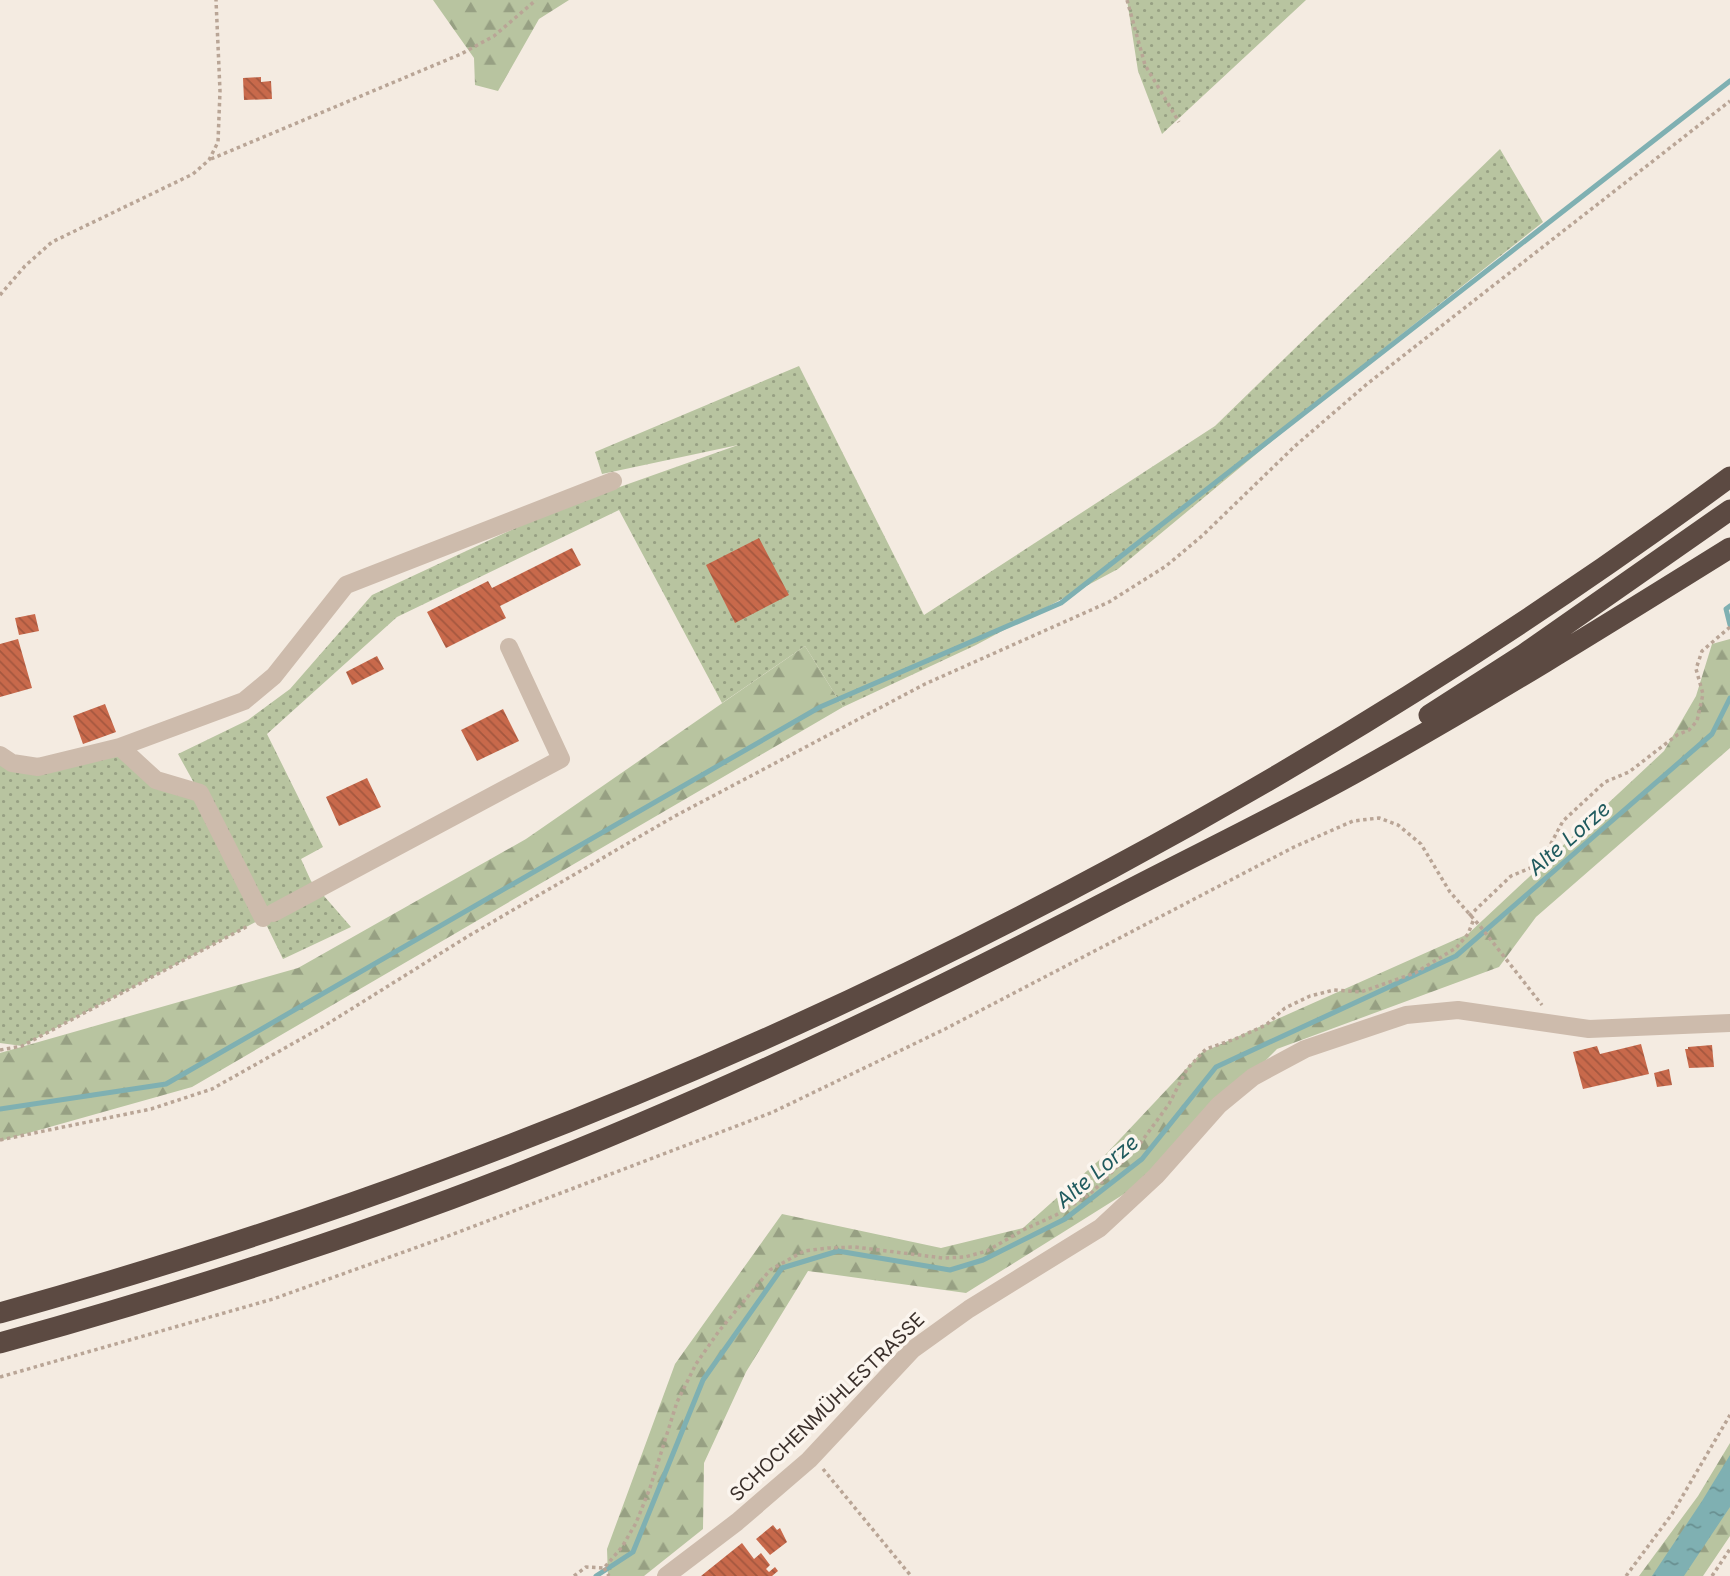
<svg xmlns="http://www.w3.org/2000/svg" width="1730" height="1576" viewBox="0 0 1730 1576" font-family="Inter,sans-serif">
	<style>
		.grass { fill: url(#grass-dots) }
		.forest { fill: url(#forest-firs) }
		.water { fill: url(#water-ripples) }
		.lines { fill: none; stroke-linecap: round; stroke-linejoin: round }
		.stream { stroke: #7fb0b2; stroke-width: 5 }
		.building { fill: url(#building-back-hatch) }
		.path { stroke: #b9a596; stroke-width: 3.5; stroke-dasharray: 3.5 3.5; stroke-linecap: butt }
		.minor { stroke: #cdbbac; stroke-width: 18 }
		.highway { stroke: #5c4a42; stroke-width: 21 }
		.labels { text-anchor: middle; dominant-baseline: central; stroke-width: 7; stroke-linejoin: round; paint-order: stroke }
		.street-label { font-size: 19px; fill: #3b302b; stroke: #fbf5ee }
		.water-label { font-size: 21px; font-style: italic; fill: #1f5a5e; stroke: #fbf5ee }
	</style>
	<defs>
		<pattern id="grass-dots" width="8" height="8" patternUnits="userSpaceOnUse" patternTransform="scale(1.75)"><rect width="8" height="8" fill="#b8c4a0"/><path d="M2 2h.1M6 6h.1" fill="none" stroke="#97a083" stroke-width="1.8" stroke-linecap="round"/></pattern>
		<pattern id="forest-firs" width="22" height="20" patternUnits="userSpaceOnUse" patternTransform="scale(1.75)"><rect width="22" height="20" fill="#b8c4a0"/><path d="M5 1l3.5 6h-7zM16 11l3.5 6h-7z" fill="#97a083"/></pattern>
		<pattern id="water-ripples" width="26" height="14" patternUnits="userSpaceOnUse" patternTransform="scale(1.75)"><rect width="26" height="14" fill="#7fb0b2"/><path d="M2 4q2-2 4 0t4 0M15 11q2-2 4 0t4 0" fill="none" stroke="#699091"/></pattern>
		<pattern id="building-back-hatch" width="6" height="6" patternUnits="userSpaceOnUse" patternTransform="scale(1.75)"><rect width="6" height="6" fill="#c8694b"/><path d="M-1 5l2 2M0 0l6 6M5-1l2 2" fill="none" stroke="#a4573f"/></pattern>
	</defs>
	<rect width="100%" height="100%" fill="#f4ebe1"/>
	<path class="grass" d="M 1127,0 L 1306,0 L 1162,134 L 1138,71 Z
		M 1500,149 L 1543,222 L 1378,353 L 1118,569 L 976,645 L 843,707 L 805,646 L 722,703 L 619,510 L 397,617 L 267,734 L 323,847 L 301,859 L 311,881 L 351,927 L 283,959 L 263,918 L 22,1046 L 0,1043 L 0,755 L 12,763 L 120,747 L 156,780 L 199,792 L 178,754 L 248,720 L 290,689 L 372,595 L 552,511 L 738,445 L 602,474 L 595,452 L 799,366 L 924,615 L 1215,426 Z"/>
	<path class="forest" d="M 433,0 L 569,0 L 539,19 L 498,91 L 475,85 L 474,58 Z
		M 1730,639 L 1730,748 L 1536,917 L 1499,967 L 1277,1049 L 1148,1179 L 966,1293 L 808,1271 L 746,1372 L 704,1463 L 703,1529 L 644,1576 L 608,1576 L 607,1549 L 675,1364 L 782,1214 L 941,1248 L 1023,1228 L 1106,1154 L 1201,1053 L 1468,934 L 1664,751 L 1696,696 L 1712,644 Z
		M 805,646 L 843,707 L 192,1087 L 0,1141 L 0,1053 L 298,968 L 526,839 Z
		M 1730,1443 L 1730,1536 L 1703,1576 L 1639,1576 L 1698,1496 Z"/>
	<path class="water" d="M 1730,1455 L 1730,1507 L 1684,1576 L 1652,1576 L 1702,1501 Z"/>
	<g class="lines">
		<path class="stream" d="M 1730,606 L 1726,609 L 1730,625
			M 0,1109 L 166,1084 L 820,707 L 1061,603 L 1730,81
			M 596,1576 L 633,1552 L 703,1380 L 782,1268 L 838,1251 L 950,1270 L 983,1260 L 1065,1219 L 1142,1159 L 1216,1067 L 1456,956 L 1712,734 L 1730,698"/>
	</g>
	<path class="building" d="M 261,77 L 261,82 L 271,81 L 272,99 L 244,100 L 243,78 Z
		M 759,538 L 789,595 L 735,623 L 706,565 Z
		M 572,548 L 581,565 L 500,606 L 506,618 L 446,648 L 427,612 L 488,581 L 492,588 Z
		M 35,614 L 39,631 L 19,635 L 15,618 Z
		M 18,639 L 32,688 L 0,697 L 0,644 Z
		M 377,656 L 384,669 L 352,685 L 346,672 Z
		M 105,704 L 116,732 L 83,744 L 73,716 Z
		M 503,709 L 519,741 L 477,761 L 461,730 Z
		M 367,778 L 381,807 L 339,826 L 326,797 Z
		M 1641,1044 L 1649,1074 L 1583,1089 L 1573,1052 L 1597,1046 L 1600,1054 Z
		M 1712,1045 L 1714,1067 L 1689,1068 L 1685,1049 L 1688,1049 L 1688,1047 Z
		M 1669,1069 L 1672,1085 L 1657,1087 L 1654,1073 Z
		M 773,1525 L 777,1530 L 780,1528 L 787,1542 L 770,1555 L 756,1539 Z
		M 742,1543 L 754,1559 L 761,1553 L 770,1565 L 766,1569 L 769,1572 L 775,1567 L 778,1571 L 772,1576 L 701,1576 Z"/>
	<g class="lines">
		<path class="path" d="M 1127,0 L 1145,65 L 1179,122
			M 211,159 L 461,54 L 494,36 L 536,0
			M 0,295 L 25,266 L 52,242 L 193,174 L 209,160 L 218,142 L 220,91 L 216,0
			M 1469,916 L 1511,876 L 1540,864 L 1563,821 L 1605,782 L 1629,772 L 1677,735 L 1689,730 L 1697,721 L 1703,694 L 1696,669 L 1702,651 L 1730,627
			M 0,1050 L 22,1046 L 248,926
			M 0,1140 L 151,1109 L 212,1089 L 324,1026 L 470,935 L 675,816 L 925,684 L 1109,602 L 1166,566 L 1203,535 L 1295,446 L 1367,384 L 1730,101
			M 0,1377 L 273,1299 L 451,1235 L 773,1112 L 945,1029 L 1294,847 L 1353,821 L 1379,818 L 1398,825 L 1421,844 L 1450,892 L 1480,926 L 1542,1005
			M 823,1469 L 911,1576
			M 604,1568 L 609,1576
			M 574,1576 L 586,1567 L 604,1568 L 622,1547 L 636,1523 L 650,1488 L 677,1402 L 696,1364 L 719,1331 L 770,1270 L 804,1251 L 828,1248 L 855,1247 L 943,1258 L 965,1257 L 987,1251 L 1023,1230 L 1056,1215 L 1090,1194 L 1139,1145 L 1169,1104 L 1187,1069 L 1206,1049 L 1235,1039 L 1266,1025 L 1285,1008 L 1310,996 L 1334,990 L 1361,992 L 1415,973 L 1456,948 L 1468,934 L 1473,921
			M 1626,1576 L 1672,1514 L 1730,1415
			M 1712,1576 L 1730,1549"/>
		<path class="minor" d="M 120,747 L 156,780 L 200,793 L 263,918
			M 0,755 L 12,763 L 38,767 L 120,747 L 244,701 L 274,676 L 346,585 L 613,481
			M 273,913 L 561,759 L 509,647
			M 666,1576 L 737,1522 L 809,1460 L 912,1350 L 969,1309 L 1100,1228 L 1156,1176 L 1219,1105 L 1253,1077 L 1305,1049 L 1406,1015 L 1458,1010 L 1589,1029 L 1730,1023"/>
		<path class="highway" d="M 1429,715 L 1524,654 L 1730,510
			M 0,1313 C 150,1271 298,1224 443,1170 C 901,1001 1338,766 1730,477
			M 0,1343 C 173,1295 344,1241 511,1176 C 720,1095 922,998 1121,894 C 1200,853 1281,814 1360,770 C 1486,700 1608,624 1730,548"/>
	</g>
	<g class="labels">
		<g class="street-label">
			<text transform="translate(827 1407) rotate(-44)">SCHOCHENMÜHLESTRASSE</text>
		</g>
		<g class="water-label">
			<text transform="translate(1569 838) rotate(-41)">Alte Lorze</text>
			<text transform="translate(1097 1171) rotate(-40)">Alte Lorze</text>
		</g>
	</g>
</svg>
